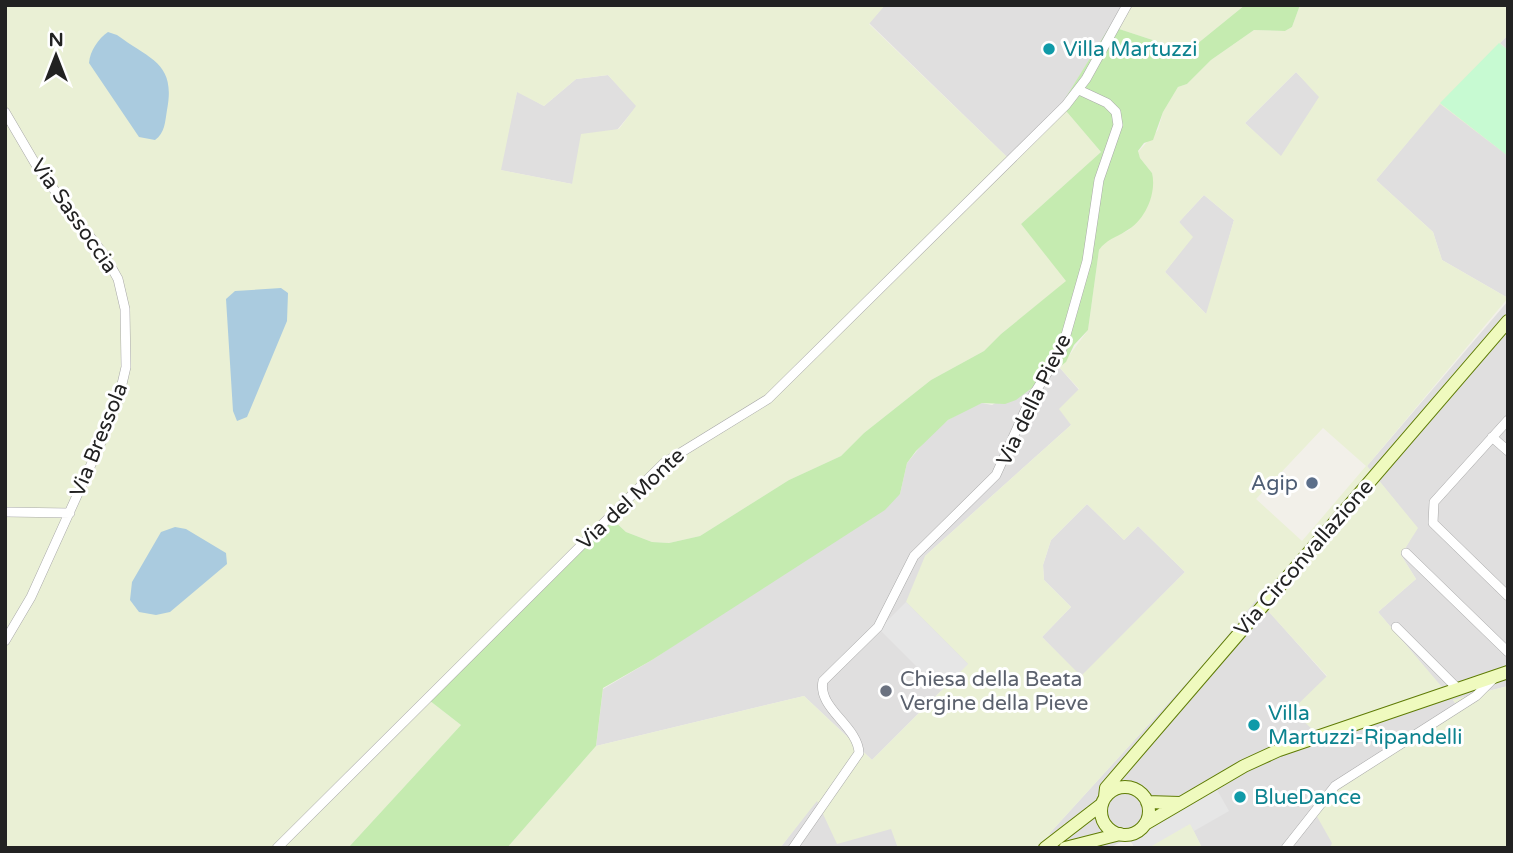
<svg xmlns="http://www.w3.org/2000/svg" width="1513" height="853" viewBox="0 0 1513 853" font-family="'Varela Round',sans-serif">
	<style>
		.residential { fill: #e0dfdf }
		.farmland { fill: #eaf0d5; fill-rule: evenodd }
		.grass { fill: #c5ebb0 }
		.park { fill: #c7fad2 }
		.parking { fill: #e6e6e6 }
		.water { fill: #aacbdf }
		.lines { fill: none; stroke-linecap: round; stroke-linejoin: round }
		.minor-casing { stroke: #a9a9a9; stroke-width: 10 }
		.secondary-casing { stroke: #5f7c05; stroke-width: 14 }
		.minor { stroke: #fff; stroke-width: 9 }
		.secondary { stroke: #effabe; stroke-width: 12 }
		.culture-dot { fill: #0f9aa8; stroke: #fff; stroke-width: 2.5 }
		.service-dot { fill: #5c6f8a; stroke: #fff; stroke-width: 2.5 }
		.worship-dot { fill: #6b7280; stroke: #fff; stroke-width: 2.5 }
		.labels { text-anchor: middle; dominant-baseline: central; stroke-width: 6; stroke-linejoin: round; paint-order: stroke }
		.culture-label { font-size: 21px; fill: #0d838f; stroke: #fff; text-anchor: start }
		.street-label { font-size: 21px; fill: #222; stroke: #fff }
		.service-label { font-size: 21px; fill: #4e5e75; stroke: #fff; text-anchor: end }
		.worship-label { font-size: 21px; fill: #5b616d; stroke: #fff; text-anchor: start }
	</style>
	<rect width="100%" height="100%" fill="#f2f0e9"/>
	<path class="residential" d="M 885,5 L 1124,5 L 1061,105 L 1007,157 L 869,23 Z
		M 1508,35 L 1508,298 L 1442,260 L 1433,232 L 1376,180 L 1440,103 Z
		M 1296,72 L 1320,97 L 1281,157 L 1245,123 Z
		M 608,75 L 637,106 L 572,184 L 500,170 L 517,91 L 544,106 L 576,79 Z
		M 1204,195 L 1234,220 L 1207,315 L 1165,272 L 1192,237 L 1179,222 Z
		M 1508,301 L 1508,686 L 1453,700 L 1459,709 L 1330,848 L 1202,848 L 1190,824 L 1148,848 L 1135,848 L 1129,838 L 1109,848 L 1096,848 L 1048,835 L 1210,657 L 1257,598 L 1327,677 L 1441,687 L 1378,612 L 1416,579 L 1401,555 L 1417,528 L 1367,466 Z
		M 1060,368 L 1079,390 L 1071,425 L 925,556 L 968,664 L 872,760 L 804,696 L 596,746 L 603,689 L 652,660 L 900,494 L 907,463 L 929,436 L 948,420 L 971,407 L 982,403 L 992,405 Z
		M 1087,504 L 1124,540 L 1138,526 L 1185,572 L 1081,677 L 1042,637 L 1071,607 L 1044,580 L 1043,565 L 1051,540 Z
		M 817,800 L 892,829 L 898,848 L 780,848 Z"/>
	<path class="farmland" d="M 5,5 L 885,5 L 869,24 L 1007,157 L 1061,105 L 1101,152 L 1021,224 L 1067,281 L 1001,334 L 984,351 L 931,380 L 864,433 L 841,456 L 789,480 L 700,536 L 669,543 L 652,542 L 626,532 L 612,519 L 425,697 L 461,725 L 348,848 L 5,848 ZM 608,75 L 636,106 L 619,129 L 581,134 L 572,184 L 501,170 L 517,92 L 544,106 L 576,79 Z
		M 1124,5 L 1245,5 L 1192,48 L 1183,50 L 1110,26 Z
		M 1300,5 L 1508,5 L 1508,35 L 1500,43 L 1508,50 L 1508,156 L 1440,104 L 1376,180 L 1433,232 L 1442,260 L 1508,298 L 1367,466 L 1418,528 L 1401,555 L 1416,579 L 1378,612 L 1442,687 L 1314,731 L 1292,710 L 1327,676 L 1257,599 L 1210,657 L 1049,834 L 1096,848 L 898,848 L 891,829 L 837,844 L 817,801 L 780,848 L 507,848 L 596,746 L 804,696 L 872,760 L 968,664 L 906,602 L 925,556 L 1071,425 L 1059,409 L 1079,389 L 1060,368 L 1088,330 L 1099,250 L 1106,241 L 1129,230 L 1147,207 L 1152,173 L 1140,158 L 1138,152 L 1158,130 L 1163,112 L 1178,87 L 1187,84 L 1211,60 L 1254,30 L 1285,31 L 1292,27 ZM 1296,72 L 1319,97 L 1281,156 L 1245,123 ZM 1204,195 L 1234,220 L 1206,314 L 1165,272 L 1193,237 L 1179,222 ZM 1323,428 L 1366,466 L 1302,541 L 1256,499 ZM 1087,504 L 1124,540 L 1138,526 L 1185,572 L 1081,676 L 1042,637 L 1071,607 L 1044,580 L 1043,565 L 1051,540 Z
		M 1508,686 L 1508,848 L 1330,848 L 1332,843 L 1315,813 L 1339,786 L 1459,708 L 1453,700 Z
		M 1190,823 L 1202,848 L 1148,848 Z"/>
	<path class="grass" d="M 1245,5 L 1300,5 L 1292,27 L 1285,31 L 1254,30 L 1211,60 L 1187,84 L 1178,87 L 1163,112 L 1153,140 L 1144,143 L 1138,151 L 1140,158 L 1152,173 C 1157,193 1145,221 1126,231 C 1115,238 1107,239 1099,250 L 1088,330 L 1074,345 L 1066,362 L 1016,400 L 1005,404 L 982,403 L 948,420 L 916,451 L 907,463 L 900,494 L 885,510 L 652,660 L 603,688 L 596,746 L 507,848 L 348,848 L 461,725 L 425,697 L 612,519 L 626,532 L 652,542 L 669,543 L 700,536 L 789,480 L 841,456 L 864,433 L 931,380 L 984,351 L 1001,334 L 1066,281 L 1021,224 L 1101,152 L 1061,105 L 1110,26 L 1183,50 L 1192,48 Z"/>
	<path class="park" d="M 1499,43 L 1508,50 L 1508,156 L 1440,103 Z"/>
	<path class="parking" d="M 906,602 L 968,664 L 941,691 L 879,629 Z
		M 1216,788 L 1229,811 L 1194,831 L 1190,824 L 1148,848 L 1135,848 L 1129,838 Z"/>
	<path class="water" d="M 108,32 L 117,35 C 151,60 176,63 167,110 C 165,122 165,133 155,140 L 139,137 L 89,63 C 90,51 98,39 108,32 Z
		M 281,288 L 288,293 L 287,321 L 247,417 L 237,421 L 233,411 L 226,299 L 235,291 Z
		M 175,527 L 186,529 L 226,553 L 227,564 L 170,612 L 156,615 L 139,612 L 130,600 L 132,582 L 161,532 Z"/>
	<g class="lines">
		<g class="minor-casing">
			<path id="minor" d="M 5,112 L 39,170 L 105,256 L 118,279 L 125,309 L 126,367 L 118,401 L 99,447 L 31,597 L 5,641
				M 1508,420 L 1434,502 L 1433,523 L 1508,596
				M 1492,437 L 1508,451
				M 5,512 L 70,513
				M 1406,553 L 1508,652
				M 1396,627 L 1458,689
				M 277,848 L 664,463 L 768,399 L 1066,105 L 1086,79 L 1127,5
				M 793,848 L 859,753 C 858,726 817,708 823,681 L 878,627 L 914,556 L 996,475 L 1029,402 L 1062,349 L 1087,261 L 1099,180 L 1118,125 L 1116,112 L 1107,103 L 1079,90
				M 1286,848 L 1335,786 L 1476,696 L 1495,677"/>
		</g>
		<g class="secondary-casing">
			<path id="secondary" d="M1101 811a24 24 0 1 1 48 0a24 24 0 1 1-48 0Z
				M 1105,797 L 1106,788 L 1508,321
				M 1147,802 L 1180,803
				M 1145,824 L 1244,766 L 1279,750 L 1508,672
				M 1045,848 L 1102,804
				M 1065,848 L 1120,834"/>
		</g>
		<use href="#minor" class="minor"/>
		<use href="#secondary" class="secondary"/>
	</g>
	<g class="culture-dot">
		<circle cx="1049" cy="49" r="7"/>
		<circle cx="1254" cy="725" r="7"/>
		<circle cx="1240" cy="797" r="7"/>
	</g>
	<circle class="service-dot" cx="1312" cy="483" r="7"/>
	<circle class="worship-dot" cx="886" cy="691" r="7"/>
	<g class="labels">
		<g class="culture-label">
			<text x="1063" y="49">Villa Martuzzi</text>
			<text x="1268" y="713">Villa<tspan x="1268" dy="24">Martuzzi-Ripandelli</tspan></text>
			<text x="1254" y="797">BlueDance</text>
		</g>
		<g class="street-label">
			<text transform="translate(74 216) rotate(55)">Via Sassoccia</text>
			<text transform="translate(1034 400) rotate(-64)">Via della Pieve</text>
			<text transform="translate(99 440) rotate(-68)">Via Bressola</text>
			<text transform="translate(631 499) rotate(-43)">Via del Monte</text>
			<text transform="translate(1304 558) rotate(-49)">Via Circonvallazione</text>
		</g>
		<g class="service-label">
			<text x="1298" y="483">Agip</text>
		</g>
		<g class="worship-label">
			<text x="900" y="679">Chiesa della Beata<tspan x="900" dy="24">Vergine della Pieve</tspan></text>
		</g>
	</g>
	<rect width="1513" height="853" fill="none" stroke="#222222" stroke-width="14"/>
	<g transform="translate(56 56)" stroke="#ffffff" stroke-width="5" paint-order="stroke">
	<path d="M0-5L12 26L0 18L-12 26Z" fill="#222222"/>
	<text y="-10" font-size="19" font-weight="bold" text-anchor="middle" fill="#222222">N</text>
	</g>
</svg>
